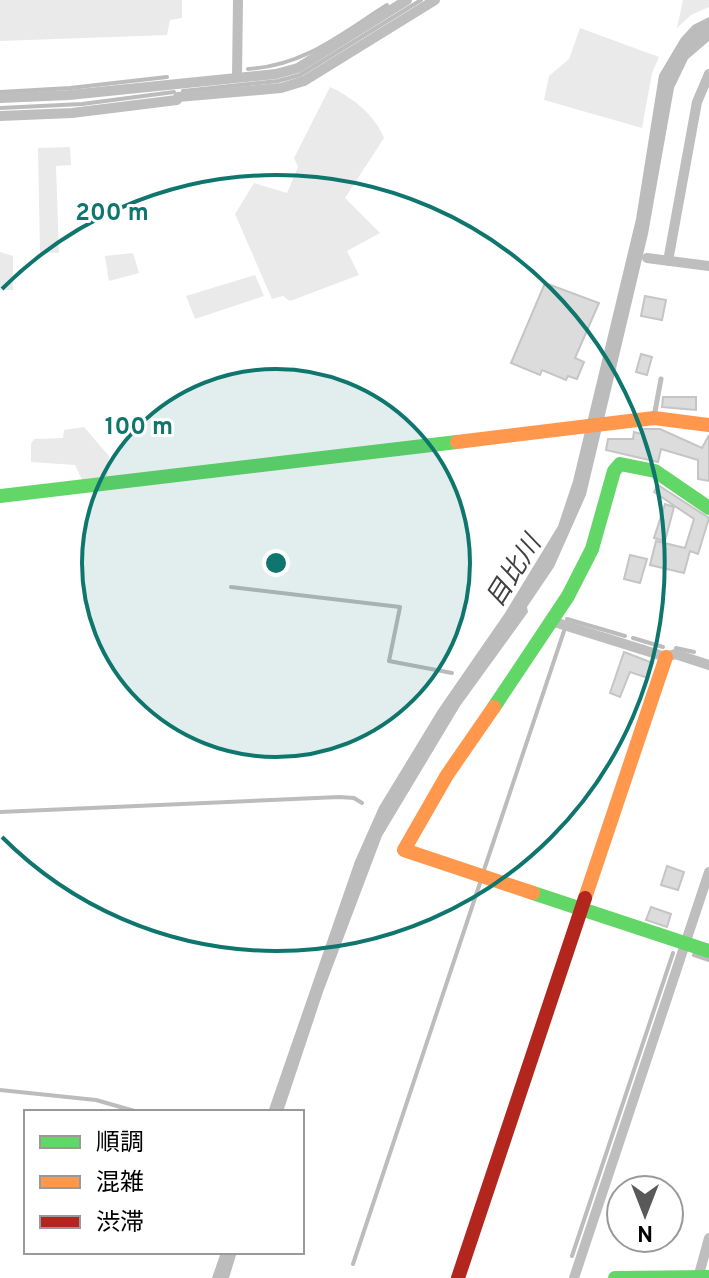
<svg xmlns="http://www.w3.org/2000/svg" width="709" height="1278" viewBox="0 0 709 1278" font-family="Overpass,'Noto Sans JP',sans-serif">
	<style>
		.green { fill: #eaeaea }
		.water { fill: #bcbcbc }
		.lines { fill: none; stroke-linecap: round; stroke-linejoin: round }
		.stream { stroke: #bcbcbc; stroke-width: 4 }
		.building { fill: #dcdcdc; stroke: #c5c5c5; stroke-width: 2 }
		.lane { stroke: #bebebe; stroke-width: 5 }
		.street { stroke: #bebebe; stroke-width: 10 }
		.fast { stroke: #63d668; stroke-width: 14 }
		.slow { stroke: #ff974d; stroke-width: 14 }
		.jam { stroke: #b3261e; stroke-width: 14 }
		.ring { fill: none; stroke: #0f766e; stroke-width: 4 }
		.labels { text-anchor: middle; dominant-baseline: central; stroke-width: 6; stroke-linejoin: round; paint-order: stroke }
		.water-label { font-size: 26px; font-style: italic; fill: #404040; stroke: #fff }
		.centre { fill: #0f766e; stroke: #fff; stroke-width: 4 }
		.ring-label { font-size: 24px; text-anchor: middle; font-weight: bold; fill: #0f766e; stroke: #fff; stroke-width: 6; stroke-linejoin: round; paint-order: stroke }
	</style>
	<rect width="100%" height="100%" fill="#fff"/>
	<path class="green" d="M 0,0 L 182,0 L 182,18 L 170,20 L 167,35 L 0,41 Z
		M 683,0 L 709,0 L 709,7 L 691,15 L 677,28 Z
		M 580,28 L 659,57 L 652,73 L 642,128 L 544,100 L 549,76 L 569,59 Z
		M 330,87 C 352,97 375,115 384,138 L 345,198 L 380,233 L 347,251 L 359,275 L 290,301 L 283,296 L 272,299 L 235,214 L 254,183 L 287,193 L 298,167 L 294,158 Z
		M 70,147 L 71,165 L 56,166 L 59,253 L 40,253 L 38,148 Z
		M 0,252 L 13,256 L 13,290 L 0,290 Z
		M 133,253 L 139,273 L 109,281 L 105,256 Z
		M 255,275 L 264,296 L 195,319 L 186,296 Z
		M 84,427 L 109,456 L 107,479 L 83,482 L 75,465 L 31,462 L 31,444 L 34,439 L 63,438 L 64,430 Z"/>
	<path class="water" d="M 709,17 L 709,41 L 688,59 L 674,88 L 648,234 L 586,495 L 554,567 L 527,607 L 528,612 L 460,706 L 382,836 L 323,992 L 283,1112 L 268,1112 L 355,861 L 379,807 L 438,710 L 505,613 L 558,526 L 573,481 L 636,219 L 659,75 L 681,38 L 693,25 Z
		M 221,1252 L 237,1252 L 229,1278 L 212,1278 Z"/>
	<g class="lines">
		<path class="stream" d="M 248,69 C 304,66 341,34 387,5
			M 183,91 L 278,81 L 300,75 L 421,0
			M 0,92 L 70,88 L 167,77
			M 0,108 L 82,104 L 174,92
			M 231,587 L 400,607 L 389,661 L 452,673
			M 567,619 L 625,636
			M 633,638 L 663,647
			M 676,648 L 694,652
			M 0,812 L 339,797 L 354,798 L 362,803
			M 484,870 L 564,631
			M 694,955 L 709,960
			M 0,1090 L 96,1100 L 138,1112
			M 572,1256 L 673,953
			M 353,1264 L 481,880"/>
	</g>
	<path class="building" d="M 545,283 L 599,303 L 575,358 L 584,362 L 577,379 L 568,376 L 566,380 L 542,370 L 540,375 L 511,363 Z
		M 645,296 L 666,300 L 662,320 L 641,316 Z
		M 641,354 L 652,357 L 647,375 L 636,372 Z
		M 663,397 L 696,397 L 696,410 L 662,407 Z
		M 643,429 L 660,429 L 702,448 L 709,435 L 709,481 L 698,479 L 698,460 L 661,449 L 658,462 L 606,450 L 608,439 L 633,439 L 634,432 L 642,434 Z
		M 658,485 L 709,518 L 698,554 L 690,551 L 684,573 L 650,565 L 656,541 L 685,548 L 694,519 L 654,492 Z
		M 665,504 L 674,507 L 665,541 L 654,538 Z
		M 630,555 L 647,559 L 640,583 L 624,579 Z
		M 624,652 L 653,663 L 648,678 L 630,672 L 620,697 L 610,693 Z
		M 667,866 L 684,872 L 678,890 L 661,885 Z
		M 651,907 L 671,914 L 667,927 L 646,920 Z"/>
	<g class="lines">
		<path class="lane" d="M 654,417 L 661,379"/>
		<path class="street" d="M 237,77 L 238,0
			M 178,97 L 281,88 L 304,81 L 435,0
			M 0,98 L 69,95 L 276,74 L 298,68 L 407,0
			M 0,116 L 72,113 L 177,100
			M 647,258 L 709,266
			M 668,261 L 697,102 L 709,74
			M 551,621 L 666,657 L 675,654 L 709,665
			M 574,1278 L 709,872
			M 698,1278 L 709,1238"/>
		<path class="fast" d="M 0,496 L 457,442
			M 494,707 L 568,596 L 592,549 L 614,471 L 620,464 L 655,471 L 709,508
			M 533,893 L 709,951
			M 615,1278 L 709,1277"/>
		<path class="slow" d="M 457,442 L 654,418 L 709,425
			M 494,707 L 447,775 L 404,850 L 533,893
			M 585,898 L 666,657"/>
		<path class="jam" d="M 458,1278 L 585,898"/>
	</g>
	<circle cx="276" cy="563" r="194" fill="#0f766e" fill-opacity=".12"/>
	<g class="ring">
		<circle cx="276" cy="563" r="194"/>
		<path d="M2 289A388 388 0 1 1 2 837"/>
	</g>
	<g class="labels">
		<g class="water-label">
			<text transform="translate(515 572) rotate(-58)">目比川</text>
		</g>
	</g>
	<circle cx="276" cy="563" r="12" class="centre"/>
	<g class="ring-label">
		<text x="112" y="220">200 m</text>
		<text x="139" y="434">100 m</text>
	</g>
	<rect x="24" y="1110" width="280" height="144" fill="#ffffff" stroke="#999999" stroke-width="2"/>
	<rect x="40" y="1136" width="40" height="12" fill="#63d668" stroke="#999999" stroke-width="2"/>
	<text x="96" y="1150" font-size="24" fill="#000000">順調</text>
	<rect x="40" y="1176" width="40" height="12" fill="#ff974d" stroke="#999999" stroke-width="2"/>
	<text x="96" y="1190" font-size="24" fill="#000000">混雑</text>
	<rect x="40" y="1216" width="40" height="12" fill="#b3261e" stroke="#999999" stroke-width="2"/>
	<text x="96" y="1230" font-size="24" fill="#000000">渋滞</text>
	<g transform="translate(645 1214) rotate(180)"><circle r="38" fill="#ffffff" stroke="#999999" stroke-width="2"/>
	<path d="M0-6L14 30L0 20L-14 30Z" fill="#595959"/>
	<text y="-12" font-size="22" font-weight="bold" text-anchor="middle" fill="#000000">N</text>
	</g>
</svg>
